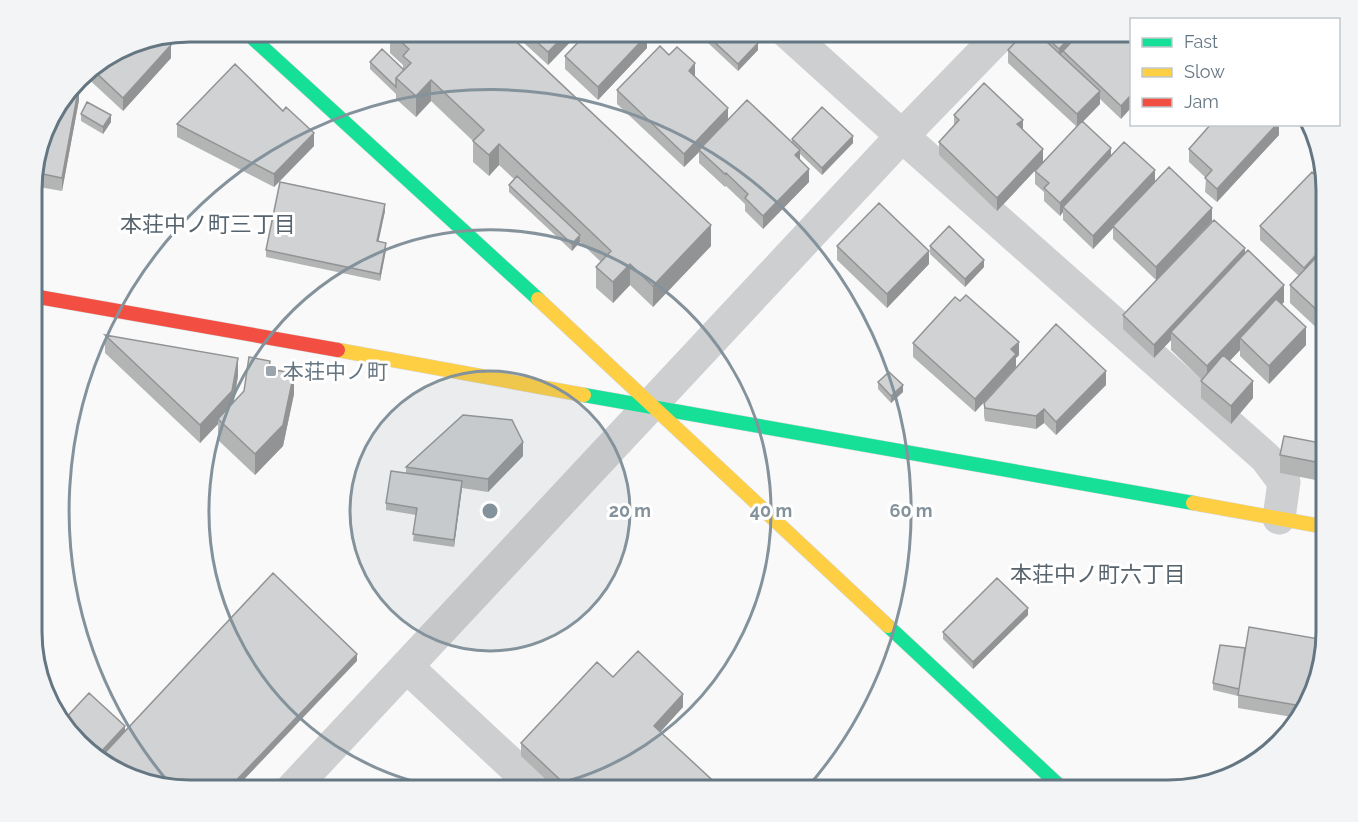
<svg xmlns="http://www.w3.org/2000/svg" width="1358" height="822" viewBox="0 0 1358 822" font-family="Raleway,'Noto Sans JP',sans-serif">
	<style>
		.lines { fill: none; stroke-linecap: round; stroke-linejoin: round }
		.fast-casing { stroke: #d5d6d7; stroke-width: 15 }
		.slow-casing { stroke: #d5d6d7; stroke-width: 15 }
		.jam-casing { stroke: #d5d6d7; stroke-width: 15 }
		.street { stroke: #cecfd0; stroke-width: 33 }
		.fast { stroke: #16e098; stroke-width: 14 }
		.slow { stroke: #ffcf43; stroke-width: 14 }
		.jam { stroke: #f24e42; stroke-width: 14 }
		.wall { fill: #b3b5b5 }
		.shaded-wall { fill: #929394 }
		.building { fill: #d0d2d3; stroke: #929394; stroke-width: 1.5 }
		.ring { fill: none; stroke: #84929c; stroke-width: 3 }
		.poi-dot { fill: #99a4ac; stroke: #fff; stroke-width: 2 }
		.labels { text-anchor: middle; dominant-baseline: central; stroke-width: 6; stroke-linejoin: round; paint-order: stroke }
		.poi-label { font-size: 21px; fill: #657683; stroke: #fff; text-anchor: start }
		.neighbourhood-label { font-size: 22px; fill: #57646e; stroke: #fff }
		.rim { fill: none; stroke: #657683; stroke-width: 3 }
		.centre { fill: #84929c; stroke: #fff; stroke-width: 3 }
		.ring-label { font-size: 18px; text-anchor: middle; font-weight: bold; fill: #84929c; stroke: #fff; stroke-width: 6; stroke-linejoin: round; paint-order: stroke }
	</style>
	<rect width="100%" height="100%" fill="#f9f9f9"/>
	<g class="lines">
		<g class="fast-casing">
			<path id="fast" d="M 246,32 L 538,299
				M 584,395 L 1193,503
				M 888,626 L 1064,790"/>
		</g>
		<g class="slow-casing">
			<path id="slow" d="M 538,299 L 888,626
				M 338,350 L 584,395
				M 1193,503 L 1326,527"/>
		</g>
		<g class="jam-casing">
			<path id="jam" d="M 33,296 L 338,350"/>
		</g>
		<path class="street" d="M 787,32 L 902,136 L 1266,458 L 1284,482 L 1279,518
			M 407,667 L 539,790
			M 291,790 L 902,136 L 1003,32"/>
		<use href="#fast" class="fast"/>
		<use href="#slow" class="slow"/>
		<use href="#jam" class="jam"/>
	</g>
	<path class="wall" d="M 390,32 L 711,246 L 653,307 L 630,285 L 613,303 L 596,288 L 596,267 L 601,262 L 580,242 L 572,251 L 509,192 L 509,185 L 514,179 L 499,165 L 489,176 L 473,162 L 473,141 L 431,101 L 416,117 L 396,99 L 396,94 L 370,69 L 370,62 L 403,69 L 403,65 L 390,53 Z
		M 512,32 L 580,32 L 548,65 Z
		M 1025,32 L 1131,32 L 1121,119 L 1100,99 L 1100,104 L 1082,122 L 1111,157 L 1155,182 L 1212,221 L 1156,280 L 1113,239 L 1113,228 L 1093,249 L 1063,220 L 1063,212 L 1060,216 L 1044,201 L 1044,192 L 1035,184 L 1035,171 L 1077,127 L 1008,63 L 1008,50 Z
		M 707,35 L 758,50 L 738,71 L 707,42 Z
		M 129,43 L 171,58 L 123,111 L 83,74 L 85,71 Z
		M 647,48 L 598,100 L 565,69 L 565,56 Z
		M 669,55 L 695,77 L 728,120 L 792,142 L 792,139 L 853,143 L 822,175 L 800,154 L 800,160 L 809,182 L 763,229 L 745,211 L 745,204 L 726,186 L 725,187 L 699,163 L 699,152 L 684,167 L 617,104 L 617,90 Z
		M 82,75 L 85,84 L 82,91 L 79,90 L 79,100 L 62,191 L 33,186 L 33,169 L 48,119 Z
		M 283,111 L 314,146 L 274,187 L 177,137 L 177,124 Z
		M 81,114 L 111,122 L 103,134 L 81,121 Z
		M 954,115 L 1023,129 L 1043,162 L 997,211 L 939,155 L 939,142 L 954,126 Z
		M 1279,124 L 1279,135 L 1217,202 L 1205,192 L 1206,178 L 1189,162 L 1189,149 Z
		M 1326,181 L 1326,325 L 1320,331 L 1290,303 L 1290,285 L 1299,276 L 1260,240 L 1260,226 Z
		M 385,211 L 378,242 L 386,250 L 380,281 L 266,257 L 266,250 Z
		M 837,246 L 929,264 L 887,308 L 837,260 Z
		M 930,246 L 984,267 L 965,287 L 930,254 Z
		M 1245,253 L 1284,302 L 1282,304 L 1306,345 L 1269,384 L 1240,356 L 1240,350 L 1230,361 L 1253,398 L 1231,424 L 1201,398 L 1201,381 L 1202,380 L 1171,350 L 1171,340 L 1154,358 L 1123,329 L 1123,315 Z
		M 105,335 L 238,376 L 234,402 L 270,369 L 294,394 L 283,446 L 255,475 L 218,440 L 218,424 L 200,443 L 105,353 Z
		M 913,343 L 1019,355 L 1016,358 L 1016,367 L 975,412 L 913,357 Z
		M 878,382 L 903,392 L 891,403 L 878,389 Z
		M 1106,385 L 1056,435 L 1044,423 L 1036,429 L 985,421 L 984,416 L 984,403 Z
		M 1326,444 L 1326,482 L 1280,473 L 1280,455 Z
		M 523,456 L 488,492 L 462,488 L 454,547 L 413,541 L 416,515 L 386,510 L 386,503 L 406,473 L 406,467 Z
		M 1028,615 L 973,669 L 943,639 L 943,632 Z
		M 1325,646 L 1305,712 L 1298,718 L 1238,708 L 1238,696 L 1213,690 L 1213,683 Z
		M 613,677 L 683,707 L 660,732 L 723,790 L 557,790 L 521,756 L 521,743 Z"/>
	<path class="shaded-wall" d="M 568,32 L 580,32 L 548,65 L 548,52 Z
		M 1075,32 L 1081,32 L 1059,56 L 1059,49 Z
		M 647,35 L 647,48 L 598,100 L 598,87 Z
		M 758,43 L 758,50 L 738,71 L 738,64 Z
		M 171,45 L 171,58 L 123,111 L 123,98 Z
		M 695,63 L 695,77 L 689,71 Z
		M 85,77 L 85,84 L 82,91 L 82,84 Z
		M 431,80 L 431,101 L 416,117 L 416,96 Z
		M 79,86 L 79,100 L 62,191 L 62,178 Z
		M 1100,91 L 1100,104 L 1077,128 L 1077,114 Z
		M 1131,95 L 1131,108 L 1121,119 L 1121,106 Z
		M 728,108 L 728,121 L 699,150 L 699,152 L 684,167 L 684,154 Z
		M 111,115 L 111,122 L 103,134 L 103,127 Z
		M 1023,120 L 1023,133 L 1017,124 Z
		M 1277,124 L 1279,124 L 1279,135 L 1217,202 L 1217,189 Z
		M 314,133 L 314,146 L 274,187 L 274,174 Z
		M 853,136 L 853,143 L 822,175 L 822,168 Z
		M 499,144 L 499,165 L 489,176 L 489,155 Z
		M 1111,148 L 1111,161 L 1063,207 L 1063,212 L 1060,216 L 1060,203 Z
		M 1043,149 L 1043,162 L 997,211 L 997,198 Z
		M 800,150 L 800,163 L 795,155 Z
		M 809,169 L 809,182 L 763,229 L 763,216 Z
		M 1155,170 L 1155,184 L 1113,226 L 1113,228 L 1093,249 L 1093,236 Z
		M 385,204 L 385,211 L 377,249 L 377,241 Z
		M 1212,208 L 1212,221 L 1156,280 L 1156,267 Z
		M 711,225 L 711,246 L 653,307 L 653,286 Z
		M 580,235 L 580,242 L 572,251 L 572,244 Z
		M 386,243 L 386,250 L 380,281 L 380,274 Z
		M 1326,244 L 1326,257 L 1304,281 L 1304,268 Z
		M 1245,248 L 1245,261 L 1171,332 L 1171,340 L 1154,358 L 1154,345 Z
		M 929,251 L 929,264 L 887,308 L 887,294 Z
		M 984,260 L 984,267 L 965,287 L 965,279 Z
		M 630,264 L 630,285 L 613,303 L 613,282 Z
		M 1284,285 L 1284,302 L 1245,344 L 1240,338 L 1240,350 L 1207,384 L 1207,366 Z
		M 1326,307 L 1326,325 L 1320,331 L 1320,313 Z
		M 1306,327 L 1306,345 L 1269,384 L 1269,366 Z
		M 1019,342 L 1019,355 L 1016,358 L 1016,367 L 975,412 L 975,399 L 1011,349 Z
		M 238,358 L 238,376 L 232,409 L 218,419 L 218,424 L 200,443 L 200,425 Z
		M 1106,371 L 1106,385 L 1056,435 L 1056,422 Z
		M 294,373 L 294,394 L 283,446 L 255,475 L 255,454 Z
		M 1253,381 L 1253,398 L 1231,424 L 1231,406 Z
		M 903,385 L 903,392 L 891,403 L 891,396 Z
		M 1044,409 L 1044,423 L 1036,429 L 1036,416 Z
		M 523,442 L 523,456 L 488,492 L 488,479 Z
		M 462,481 L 462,488 L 454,547 L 454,540 Z
		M 1028,608 L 1028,615 L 973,669 L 973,662 Z
		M 357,654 L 357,661 L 234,790 L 227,790 Z
		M 683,694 L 683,707 L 654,739 L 654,726 Z
		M 125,726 L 125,739 L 103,762 L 97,756 Z"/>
	<path class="building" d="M 390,32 L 506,32 L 711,225 L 653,286 L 630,264 L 613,282 L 596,267 L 611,251 L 499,144 L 489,155 L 473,141 L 484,130 L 431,80 L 416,96 L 396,78 L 411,63 L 403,56 L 409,49 Z
		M 526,32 L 568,32 L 548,52 Z
		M 588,32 L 644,32 L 647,35 L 598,87 L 565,56 Z
		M 711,32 L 746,32 L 758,43 L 738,64 L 707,35 Z
		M 1025,32 L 1036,32 L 1100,91 L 1077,114 L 1008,50 Z
		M 1041,32 L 1075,32 L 1059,49 Z
		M 1081,32 L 1131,32 L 1131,95 L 1121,106 L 1063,51 Z
		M 162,37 L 171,45 L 123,98 L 91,68 L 129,43 Z
		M 660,46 L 669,55 L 677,47 L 695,63 L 689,71 L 728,108 L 684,154 L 617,90 Z
		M 382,49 L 404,70 L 396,78 L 396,87 L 370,62 Z
		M 235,64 L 283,111 L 286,107 L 314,133 L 274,174 L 177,124 Z
		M 82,75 L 85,77 L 82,84 L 77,81 Z
		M 984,83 L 1023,120 L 1017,124 L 1043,149 L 997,198 L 939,142 L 959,120 L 954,115 Z
		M 74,85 L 79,86 L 62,178 L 33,172 L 33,169 L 48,119 Z
		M 747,100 L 800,150 L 795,155 L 809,169 L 763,216 L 745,198 L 748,194 L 726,173 L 725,174 L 699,150 Z
		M 87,102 L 111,115 L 103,127 L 81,114 Z
		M 822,107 L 853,136 L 822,168 L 792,139 Z
		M 1082,121 L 1111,148 L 1060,203 L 1044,188 L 1049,183 L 1035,171 Z
		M 1211,124 L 1277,124 L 1217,189 L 1205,178 L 1212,170 L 1189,149 Z
		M 1124,142 L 1155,170 L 1093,236 L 1063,207 Z
		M 1169,167 L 1212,208 L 1156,267 L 1113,226 Z
		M 1312,172 L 1324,183 L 1326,181 L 1326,244 L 1304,268 L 1260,226 Z
		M 517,176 L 580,235 L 572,244 L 509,185 Z
		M 280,182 L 385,204 L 377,241 L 386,243 L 380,274 L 266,250 Z
		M 879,203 L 929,251 L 887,294 L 837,246 Z
		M 1214,220 L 1245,248 L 1154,345 L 1123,315 Z
		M 949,226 L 984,260 L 965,279 L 930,246 Z
		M 1326,247 L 1326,307 L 1320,313 L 1290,285 Z
		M 1248,250 L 1284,285 L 1207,366 L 1171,332 Z
		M 966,295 L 1019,342 L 1011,349 L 1016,354 L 975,399 L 913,343 L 955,297 L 960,301 Z
		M 1276,299 L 1306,327 L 1269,366 L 1240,338 Z
		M 1056,324 L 1106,371 L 1056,422 L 1044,409 L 1036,416 L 985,408 L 984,403 Z
		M 105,335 L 238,358 L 232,391 L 200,425 Z
		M 1223,355 L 1253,381 L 1231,406 L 1201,381 Z
		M 249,357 L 270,361 L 269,369 L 294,373 L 283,425 L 255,454 L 218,419 L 244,391 Z
		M 889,372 L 903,385 L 891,396 L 878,382 Z
		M 463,415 L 512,420 L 523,442 L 488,479 L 406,467 Z
		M 1284,436 L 1326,444 L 1326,464 L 1280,455 Z
		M 391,471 L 462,481 L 454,540 L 413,534 L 417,508 L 386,503 Z
		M 273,573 L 357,654 L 227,790 L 189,790 L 110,769 L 99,759 Z
		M 997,578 L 1028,608 L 973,662 L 943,632 Z
		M 1249,627 L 1325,640 L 1323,653 L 1307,707 L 1238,695 Z
		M 1220,645 L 1245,648 L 1239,689 L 1213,683 Z
		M 638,651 L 683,694 L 654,726 L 723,790 L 571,790 L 521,743 L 597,662 L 613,677 Z
		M 89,693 L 125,726 L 97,756 L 61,723 Z"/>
	<circle cx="490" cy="511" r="140" fill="#84929c" fill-opacity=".12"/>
	<g class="ring">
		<circle cx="490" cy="511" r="140"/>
		<path d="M458 790A281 281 0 1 1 522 790"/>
		<path d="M170 784A421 421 0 1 1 805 790"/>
	</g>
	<rect class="poi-dot" x="265" y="365" width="12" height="12" rx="3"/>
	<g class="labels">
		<g class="poi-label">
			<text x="283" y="371">本荘中ノ町</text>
		</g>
		<g class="neighbourhood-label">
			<text x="208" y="224">本荘中ノ町三丁目</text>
			<text x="1098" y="574">本荘中ノ町六丁目</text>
		</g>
	</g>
	<path d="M0 0H1358V822H0ZM190 42H1168A148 148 0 0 1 1316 190V632A148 148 0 0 1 1168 780H190A148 148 0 0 1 42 632V190A148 148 0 0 1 190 42Z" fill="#f3f4f5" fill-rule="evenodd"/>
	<path class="rim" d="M190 42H1168A148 148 0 0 1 1316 190V632A148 148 0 0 1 1168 780H190A148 148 0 0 1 42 632V190A148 148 0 0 1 190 42Z"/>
	<circle cx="490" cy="511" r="9" class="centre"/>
	<g class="ring-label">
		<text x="630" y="517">20 m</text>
		<text x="771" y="517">40 m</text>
		<text x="911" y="517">60 m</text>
	</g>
	<rect x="1130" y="18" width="210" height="108" fill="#ffffff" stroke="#c1c8cd" stroke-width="1.5"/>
	<rect x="1142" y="38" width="30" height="9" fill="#16e098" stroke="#c1c8cd" stroke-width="1.5"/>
	<text x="1184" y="48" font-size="18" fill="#657683">Fast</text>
	<rect x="1142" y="68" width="30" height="9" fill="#ffcf43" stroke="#c1c8cd" stroke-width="1.5"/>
	<text x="1184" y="78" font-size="18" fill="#657683">Slow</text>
	<rect x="1142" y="98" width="30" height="9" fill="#f24e42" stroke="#c1c8cd" stroke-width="1.5"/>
	<text x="1184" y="108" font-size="18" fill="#657683">Jam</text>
</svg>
